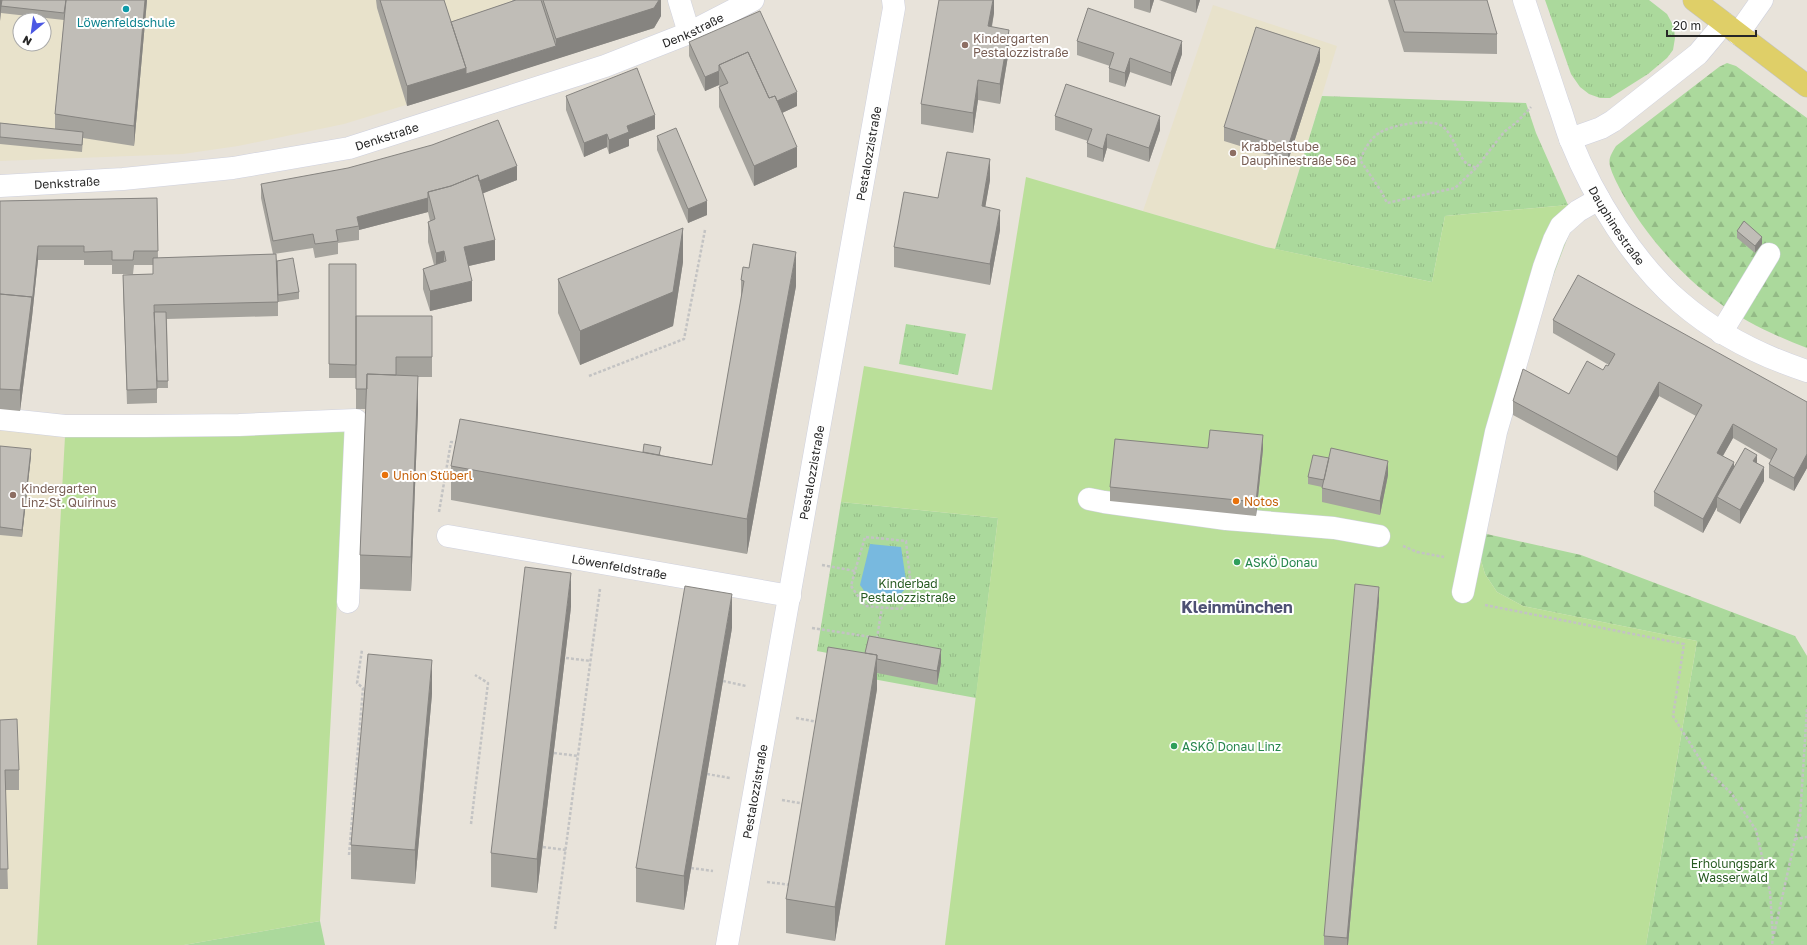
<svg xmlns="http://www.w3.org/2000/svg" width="1807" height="945" viewBox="0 0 1807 945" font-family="'Golos Text',sans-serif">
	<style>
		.education { fill: #e8e2cb; fill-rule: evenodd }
		.grass { fill: url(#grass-tufts) }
		.forest { fill: url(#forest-firs) }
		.garden { fill: #abd99c }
		.pitch { fill: #badf99 }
		.water { fill: #78b9df }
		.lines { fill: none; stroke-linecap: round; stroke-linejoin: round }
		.minor-casing { stroke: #cfd1de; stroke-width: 23 }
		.major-casing { stroke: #c3c3c3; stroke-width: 23 }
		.path { stroke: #c3c3c3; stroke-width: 2.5; stroke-dasharray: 3 2; stroke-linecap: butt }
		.minor { stroke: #fff; stroke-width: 22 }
		.major { stroke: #dfcf68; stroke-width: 22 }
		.wall { fill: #a5a39d }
		.shaded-wall { fill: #868480 }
		.building { fill: #c0bdb7; stroke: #868480 }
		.culture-dot { fill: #0f9aa8; stroke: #fff; stroke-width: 1.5 }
		.education-dot { fill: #8d6e63; stroke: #fff; stroke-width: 1.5 }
		.food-dot { fill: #e8710a; stroke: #fff; stroke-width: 1.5 }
		.leisure-dot { fill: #2e9e5b; stroke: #fff; stroke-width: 1.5 }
		.labels { text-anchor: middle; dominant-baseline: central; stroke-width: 4; stroke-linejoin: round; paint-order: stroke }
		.culture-label { font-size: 12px; fill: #0d838f; stroke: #fff }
		.street-label { font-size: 12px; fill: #272727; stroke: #fff }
		.education-label { font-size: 12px; fill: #785e54; stroke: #fff; text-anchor: start }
		.food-label { font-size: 12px; fill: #c56008; stroke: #fff; text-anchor: start }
		.leisure-label { font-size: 12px; fill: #27864d; stroke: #fff; text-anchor: start }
		.park-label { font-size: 12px; fill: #275a21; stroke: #fff }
		.district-label { font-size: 16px; font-weight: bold; fill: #4d5072; stroke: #fff }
	</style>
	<defs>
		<pattern id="grass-tufts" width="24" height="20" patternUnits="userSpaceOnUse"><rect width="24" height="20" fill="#abd99c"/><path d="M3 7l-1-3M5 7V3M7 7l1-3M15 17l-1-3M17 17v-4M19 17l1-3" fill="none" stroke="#93ba86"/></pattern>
		<pattern id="forest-firs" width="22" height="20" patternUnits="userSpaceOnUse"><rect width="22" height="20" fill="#abd99c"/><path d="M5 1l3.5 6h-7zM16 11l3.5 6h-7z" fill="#93ba86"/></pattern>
	</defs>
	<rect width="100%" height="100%" fill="#e8e3da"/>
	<path class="education" d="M 0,0 L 512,0 L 533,66 L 344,124 L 238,146 L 183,154 L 0,161 ZM 20,20 L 44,20 L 44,44 L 20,44 Z
		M 1213,5 L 1337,46 L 1275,249 L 1143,211 Z
		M 0,430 L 65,436 L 37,945 L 0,945 Z"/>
	<path class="grass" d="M 1545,0 L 1649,0 L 1667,14 L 1674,27 L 1675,38 L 1673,50 L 1667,58 L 1648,74 L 1610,98 L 1600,98 L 1589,94 L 1580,87 L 1571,74 Z
		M 1322,96 L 1526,103 L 1536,133 L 1568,205 L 1445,216 L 1432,282 L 1275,249 Z
		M 906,324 L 966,334 L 958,375 L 899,364 Z
		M 841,502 L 998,518 L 976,698 L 862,677 L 865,660 L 817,651 Z"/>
	<path class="forest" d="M 1727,63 L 1736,66 L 1807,118 L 1807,348 C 1776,336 1745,322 1718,302 C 1679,274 1644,233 1621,191 C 1617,183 1612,174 1610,166 C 1608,158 1612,153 1616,146 L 1719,67 Z
		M 1482,533 L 1581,555 L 1795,636 L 1807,656 L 1807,945 L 1646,945 L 1697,641 L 1523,606 L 1497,592 L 1485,574 L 1478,550 Z"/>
	<path class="garden" d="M 320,921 L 325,945 L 184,945 Z"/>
	<path class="pitch" d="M 1026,177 L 1266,247 L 1432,282 L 1445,216 L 1568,205 L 1578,222 L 1569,234 L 1552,279 L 1500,450 L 1478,550 L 1485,574 L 1497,592 L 1523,606 L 1697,641 L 1646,945 L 945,945 L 998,518 L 841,502 L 864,366 L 992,390 Z
		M 346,431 L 320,921 L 184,945 L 37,945 L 65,436 Z"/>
	<path class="water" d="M 870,544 L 901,547 L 907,587 L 894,601 L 870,599 L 860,585 Z"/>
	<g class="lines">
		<g class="minor-casing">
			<g id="minor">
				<path d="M 679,0 L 689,33"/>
				<path id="s1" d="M 1524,0 C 1535,34 1547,69 1558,103 C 1563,116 1566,129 1571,141 C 1593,196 1634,263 1680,302 C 1717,334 1761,356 1807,371"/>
				<path d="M 1738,34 L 1762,0"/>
				<path d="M 1570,139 L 1601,128 L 1613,121 L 1698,54 L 1724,23"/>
				<path id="s2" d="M 0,186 L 123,179 L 233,168 L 349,148 L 605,66 L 689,33 L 753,0"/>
				<path d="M 1721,333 L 1769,254"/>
				<path d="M 0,419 L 65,426 L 145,426 L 239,425 L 356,420 L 348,602"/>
				<path d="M 1089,499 L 1104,502 L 1226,519 L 1334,528 L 1379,536"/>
				<path id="s3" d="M 448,536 L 790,596"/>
				<path d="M 1463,592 L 1496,432 L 1544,267 L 1554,240 L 1561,226 L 1578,211 L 1599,199"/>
				<path id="s4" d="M 727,945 L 894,8 L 893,0"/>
			</g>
		</g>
		<g class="major-casing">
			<path id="major" d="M 1694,0 L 1807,86"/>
		</g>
		<path class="path" d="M 1476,168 L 1455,188 L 1387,203 L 1381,191 L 1360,160 C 1365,149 1369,140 1379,133 C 1391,125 1429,118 1442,126 C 1454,135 1456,152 1465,162 C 1468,165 1473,166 1476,168 L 1504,132 L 1518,121 L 1531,107
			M 589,376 L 684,339 L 705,230
			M 439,512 L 451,442 L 458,443
			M 1403,546 L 1417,552 L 1444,557
			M 822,565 L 855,571 L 865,537 L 906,541 L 912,596 L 901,609 L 865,606 L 851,586 L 855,571
			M 1485,605 L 1684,644 L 1673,716 L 1706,769 L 1732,794 L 1756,830 L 1770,892 L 1773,937 L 1772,945
			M 812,628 L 877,638 L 882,607
			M 566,658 L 591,661
			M 723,681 L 746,686
			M 796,718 L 818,722
			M 554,753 L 578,756
			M 707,774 L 730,778
			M 782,800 L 805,804
			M 471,824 L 488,683 L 475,675
			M 1795,839 L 1807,837
			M 543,847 L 566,850
			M 349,855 L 363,688 L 357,683 L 362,650
			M 691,868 L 713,871
			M 767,882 L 791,885
			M 555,929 L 600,589
			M 1774,934 L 1800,817 L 1807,709"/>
		<use href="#minor" class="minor"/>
		<use href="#major" class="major"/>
	</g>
	<path class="wall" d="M 0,0 L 147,0 L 134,146 L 83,138 L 82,152 L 0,144 L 0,123 L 55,129 L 55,114 L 64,20 L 1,13 L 1,10 L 0,21 Z
		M 376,0 L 444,0 L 451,22 L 513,1 L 512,0 L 661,0 L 661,16 L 654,28 L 407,106 L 377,8 Z
		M 994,0 L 994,13 L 992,27 L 1009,50 L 1000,104 L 978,100 L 973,133 L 921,124 L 921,104 Z
		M 1134,0 L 1154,0 L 1150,13 L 1134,8 Z
		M 1159,0 L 1200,0 L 1196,13 Z
		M 1388,0 L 1487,0 L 1497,34 L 1497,54 L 1404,52 Z
		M 1077,41 L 1182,54 L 1171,86 L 1130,72 L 1125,87 L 1109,82 L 1109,68 L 1110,66 L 1077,55 Z
		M 689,42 L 797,106 L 782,113 L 797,167 L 754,186 L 719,107 L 719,87 L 720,87 L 719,85 L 705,91 L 689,56 Z
		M 1320,61 L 1288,161 L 1224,141 L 1224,127 Z
		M 566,96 L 655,129 L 629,139 L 629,146 L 609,154 L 607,147 L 584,157 L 566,110 Z
		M 1055,116 L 1160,130 L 1149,162 L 1107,148 L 1103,162 L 1087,157 L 1087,143 L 1088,141 L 1055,130 Z
		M 657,136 L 707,215 L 688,223 L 657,150 Z
		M 517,180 L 483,193 L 495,260 L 469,266 L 472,301 L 430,311 L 423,289 L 423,269 L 434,265 L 428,242 L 428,222 L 430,221 L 428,212 L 359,230 L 359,240 L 338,243 L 338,254 L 315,258 L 313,248 L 274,254 L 277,261 L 299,292 L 299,299 L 278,302 L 278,316 L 167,319 L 168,388 L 157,388 L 157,403 L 127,404 L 123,289 L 123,275 L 153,274 L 153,265 L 134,265 L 133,274 L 112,274 L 112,265 L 84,265 L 84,260 L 38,260 L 32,317 L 20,411 L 0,409 L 0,201 L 157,198 L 158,258 L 273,254 L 261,198 L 261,184 Z
		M 990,180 L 985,207 L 1000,230 L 990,285 L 894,267 L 894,247 L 938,198 Z
		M 1737,231 L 1762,244 L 1755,253 L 1737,238 Z
		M 683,262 L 673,326 L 580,365 L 558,313 L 558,279 Z
		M 329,264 L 356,316 L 432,316 L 432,377 L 418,377 L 418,410 L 411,591 L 360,589 L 360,555 L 366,409 L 356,409 L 356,356 L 356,378 L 329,378 Z
		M 741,280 L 796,286 L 747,554 L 451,500 L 451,466 L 643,452 L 661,454 L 660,455 L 712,465 L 741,302 Z
		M 1553,320 L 1807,402 L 1807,468 L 1794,491 L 1769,478 L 1769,464 L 1771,460 L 1733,438 L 1723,456 L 1734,466 L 1757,463 L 1764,481 L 1740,524 L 1717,511 L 1717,507 L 1703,533 L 1654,506 L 1654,492 L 1696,416 L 1659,396 L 1617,471 L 1513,415 L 1513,401 L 1569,394 L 1603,370 L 1608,366 L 1609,365 L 1553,333 Z
		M 0,446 L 31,456 L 22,537 L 0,535 Z
		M 1208,448 L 1263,449 L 1256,516 L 1110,501 L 1110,487 Z
		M 1388,475 L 1380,515 L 1322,502 L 1322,487 L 1308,484 L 1308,477 Z
		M 1379,601 L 1348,945 L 1324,945 L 1324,936 Z
		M 571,607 L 537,893 L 491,887 L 491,853 Z
		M 732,628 L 684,910 L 636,902 L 636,868 Z
		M 865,653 L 941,663 L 937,685 L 877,673 L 877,689 L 835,941 L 786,933 L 786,899 Z
		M 432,694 L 415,884 L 351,879 L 351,845 Z
		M 0,720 L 19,770 L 19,790 L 5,790 L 8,889 L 0,889 Z"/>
	<path class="shaded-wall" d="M 0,0 L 2,0 L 0,21 Z
		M 145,0 L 147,0 L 134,146 L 134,126 Z
		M 659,0 L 661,0 L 661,16 L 654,28 L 466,88 L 466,74 L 556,46 L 556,39 Z
		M 993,0 L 994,0 L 994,13 L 988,46 L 988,26 Z
		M 1150,0 L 1154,0 L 1150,13 Z
		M 1196,0 L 1200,0 L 1196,13 Z
		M 1009,30 L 1009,50 L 1000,104 L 1000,84 Z
		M 1182,41 L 1182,54 L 1171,86 L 1171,73 Z
		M 1320,48 L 1320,61 L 1288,161 L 1288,147 Z
		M 1130,58 L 1130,72 L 1125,87 L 1125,73 Z
		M 466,68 L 466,88 L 407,106 L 407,86 Z
		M 719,71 L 719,85 L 705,91 L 705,77 Z
		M 978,80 L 978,100 L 973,133 L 973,113 Z
		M 797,92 L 797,106 L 769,119 L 769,105 Z
		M 655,115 L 655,129 L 629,139 L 629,146 L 609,154 L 609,140 L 627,126 Z
		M 1160,116 L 1160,130 L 1149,162 L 1149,148 Z
		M 607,134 L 607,147 L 584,157 L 584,143 Z
		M 1107,134 L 1107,148 L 1103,162 L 1103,149 Z
		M 797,147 L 797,167 L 754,186 L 754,166 Z
		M 990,159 L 990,180 L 982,226 L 982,206 Z
		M 517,166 L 517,180 L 451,206 L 430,198 Z
		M 428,198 L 428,212 L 359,230 L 359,226 L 357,217 Z
		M 707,201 L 707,215 L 688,223 L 688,209 Z
		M 1000,210 L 1000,230 L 990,285 L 990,264 Z
		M 683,228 L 683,262 L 673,326 L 580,365 L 580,331 Z
		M 1762,237 L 1762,244 L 1755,253 L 1755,246 Z
		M 495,240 L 495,260 L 464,267 L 464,247 Z
		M 38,246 L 38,260 L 32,317 L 20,411 L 20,390 Z
		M 444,251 L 444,271 L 436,273 L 436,253 Z
		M 796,252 L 796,286 L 747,554 L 747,519 Z
		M 472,281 L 472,301 L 430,311 L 430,291 Z
		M 418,376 L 418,410 L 411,591 L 411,557 Z
		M 1659,382 L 1659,396 L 1617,471 L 1617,457 Z
		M 1733,424 L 1733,438 L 1717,466 L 1717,453 Z
		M 1263,435 L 1263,449 L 1256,516 L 1256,502 Z
		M 31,449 L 31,456 L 22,537 L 22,530 Z
		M 1807,454 L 1807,468 L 1794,491 L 1794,478 Z
		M 1757,455 L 1757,468 L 1753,461 Z
		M 1388,461 L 1388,475 L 1380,515 L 1380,501 Z
		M 1734,462 L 1734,476 L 1717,497 L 1717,507 L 1703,533 L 1703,519 Z
		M 1764,467 L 1764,481 L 1740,524 L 1740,510 Z
		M 571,573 L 571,607 L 537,893 L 537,859 Z
		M 1379,587 L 1379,601 L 1348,945 L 1347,945 L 1347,938 Z
		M 732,594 L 732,628 L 684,910 L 684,876 Z
		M 941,649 L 941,663 L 937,685 L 937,671 Z
		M 877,655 L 877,689 L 835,941 L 835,907 Z
		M 432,660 L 432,694 L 415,884 L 415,850 Z"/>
	<path class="building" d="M 2,0 L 66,0 L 64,13 L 1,6 Z
		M 66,0 L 145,0 L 134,126 L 55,114 Z
		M 380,0 L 444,0 L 466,68 L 407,86 Z
		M 516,0 L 541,0 L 556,46 L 466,74 L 466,68 L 451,22 Z
		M 543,0 L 659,0 L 654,8 L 556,39 Z
		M 939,0 L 993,0 L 988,26 L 1009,30 L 1000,84 L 978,80 L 973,113 L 921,104 Z
		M 1394,0 L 1487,0 L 1497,34 L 1404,32 Z
		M 1088,8 L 1182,41 L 1171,73 L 1130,58 L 1125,73 L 1109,68 L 1114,53 L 1077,41 Z
		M 760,11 L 797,92 L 777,101 L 775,96 L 769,98 L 748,52 L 719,65 L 719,71 L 705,77 L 689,42 Z
		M 1256,27 L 1320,48 L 1288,147 L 1224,127 Z
		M 748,52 L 769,98 L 775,96 L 797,147 L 754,166 L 719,87 L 728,83 L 719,65 Z
		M 637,68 L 655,115 L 627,126 L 629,132 L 609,140 L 607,134 L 584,143 L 566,96 Z
		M 1066,84 L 1160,116 L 1149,148 L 1107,134 L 1103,149 L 1087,143 L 1092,129 L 1055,116 Z
		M 498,120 L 517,166 L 479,181 L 478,175 L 451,186 L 428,192 L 428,198 L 357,217 L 359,226 L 336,230 L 338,241 L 315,244 L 313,234 L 273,241 L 261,184 L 348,168 L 432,145 Z
		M 0,123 L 83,132 L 82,145 L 0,137 Z
		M 676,128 L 707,201 L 688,209 L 657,136 Z
		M 947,152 L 990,159 L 982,206 L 1000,210 L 990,264 L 894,247 L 904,192 L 938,198 Z
		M 478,175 L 495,240 L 464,247 L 472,281 L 430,291 L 423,269 L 446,261 L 444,251 L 436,253 L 428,222 L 435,219 L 428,192 L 451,186 Z
		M 157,198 L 158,251 L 134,251 L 133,260 L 112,260 L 112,251 L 84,252 L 84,246 L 38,246 L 32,304 L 32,297 L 0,294 L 0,201 Z
		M 1744,221 L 1762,237 L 1755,246 L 1737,231 Z
		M 683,228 L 673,292 L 580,331 L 558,279 Z
		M 753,244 L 796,252 L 747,519 L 451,466 L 460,419 L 712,465 L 744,281 L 741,280 L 743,267 L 749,268 Z
		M 276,254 L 278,302 L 154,305 L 157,389 L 127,390 L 123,275 L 153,274 L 153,258 Z
		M 293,258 L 299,292 L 278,295 L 277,261 Z
		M 329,264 L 356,264 L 356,365 L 329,364 Z
		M 1578,275 L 1807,402 L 1807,454 L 1794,478 L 1769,464 L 1777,449 L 1733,424 L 1717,453 L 1734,462 L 1703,519 L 1654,492 L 1702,405 L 1659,382 L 1617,457 L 1513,401 L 1523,369 L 1569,394 L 1587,361 L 1603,370 L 1606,365 L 1608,366 L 1615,354 L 1553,320 Z
		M 0,294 L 32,297 L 20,390 L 0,389 Z
		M 154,312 L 166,312 L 168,381 L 157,381 Z
		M 356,316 L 432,316 L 432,357 L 396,357 L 396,375 L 367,374 L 367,389 L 356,389 Z
		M 367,374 L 418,376 L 411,557 L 360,555 Z
		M 1210,430 L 1263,435 L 1256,502 L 1110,487 L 1115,439 L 1208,448 Z
		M 644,444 L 661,447 L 659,455 L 643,452 Z
		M 0,446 L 31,449 L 22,530 L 0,527 Z
		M 1331,448 L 1388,461 L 1380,501 L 1322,488 Z
		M 1745,448 L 1757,455 L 1753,461 L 1764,467 L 1740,510 L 1717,497 Z
		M 1313,455 L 1329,458 L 1324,480 L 1308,477 Z
		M 525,567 L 571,573 L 537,859 L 491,853 Z
		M 1355,584 L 1379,587 L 1347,938 L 1324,936 Z
		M 685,586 L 732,594 L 684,876 L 636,868 Z
		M 869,636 L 941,649 L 937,671 L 877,659 L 877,655 L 865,653 Z
		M 828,647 L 877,655 L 835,907 L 786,899 Z
		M 368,654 L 432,660 L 415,850 L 351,845 Z
		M 17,719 L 19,770 L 5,770 L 8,869 L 0,869 L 0,720 Z"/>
	<circle class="culture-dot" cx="126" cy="9" r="4"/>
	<g class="education-dot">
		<circle cx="965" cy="45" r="4"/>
		<circle cx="1233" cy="153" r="4"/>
		<circle cx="13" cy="495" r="4"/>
	</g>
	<g class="food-dot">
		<circle cx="385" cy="475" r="4"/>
		<circle cx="1236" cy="501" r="4"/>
	</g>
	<g class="leisure-dot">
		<circle cx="1237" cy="562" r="4"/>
		<circle cx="1174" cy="746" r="4"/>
	</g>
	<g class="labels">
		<g class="culture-label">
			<text x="126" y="22">Löwenfeldschule</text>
		</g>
		<g class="street-label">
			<text stroke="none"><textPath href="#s2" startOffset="715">Denkstraße</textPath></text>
			<text stroke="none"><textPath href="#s2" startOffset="391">Denkstraße</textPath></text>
			<text stroke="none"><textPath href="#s4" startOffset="804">Pestalozzistraße</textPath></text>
			<text stroke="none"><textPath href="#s2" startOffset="67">Denkstraße</textPath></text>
			<text stroke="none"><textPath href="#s1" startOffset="245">Dauphinestraße</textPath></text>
			<text stroke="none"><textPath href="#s4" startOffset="480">Pestalozzistraße</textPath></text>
			<text stroke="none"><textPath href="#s3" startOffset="174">Löwenfeldstraße</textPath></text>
			<text stroke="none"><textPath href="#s4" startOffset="156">Pestalozzistraße</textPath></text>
		</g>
		<g class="education-label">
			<text x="973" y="38">Kindergarten<tspan x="973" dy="14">Pestalozzistraße</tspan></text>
			<text x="1241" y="146">Krabbelstube<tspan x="1241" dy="14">Dauphinestraße 56a</tspan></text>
			<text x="21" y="488">Kindergarten<tspan x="21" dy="14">Linz-St. Quirinus</tspan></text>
		</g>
		<g class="food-label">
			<text x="393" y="475">Union Stüberl</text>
			<text x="1244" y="501">Notos</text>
		</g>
		<g class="leisure-label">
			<text x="1245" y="562">ASKÖ Donau</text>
			<text x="1182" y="746">ASKÖ Donau Linz</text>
		</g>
		<g class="park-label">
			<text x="908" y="583">Kinderbad<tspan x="908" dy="14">Pestalozzistraße</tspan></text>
			<text x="1733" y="863">Erholungspark<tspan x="1733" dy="14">Wasserwald</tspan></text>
		</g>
		<g class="district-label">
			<text x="1237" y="607">Kleinmünchen</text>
		</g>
	</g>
	<g transform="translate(32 32) rotate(209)"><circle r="19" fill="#ffffff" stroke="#a9a9a9"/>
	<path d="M0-3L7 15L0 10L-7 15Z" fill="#4c58e3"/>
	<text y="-6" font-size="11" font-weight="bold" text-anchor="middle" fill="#272727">N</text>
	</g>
	<path d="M1667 30v6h89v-6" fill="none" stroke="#272727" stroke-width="2"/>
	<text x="1673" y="30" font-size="12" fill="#272727" stroke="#ffffff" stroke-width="3" paint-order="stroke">20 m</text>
</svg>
